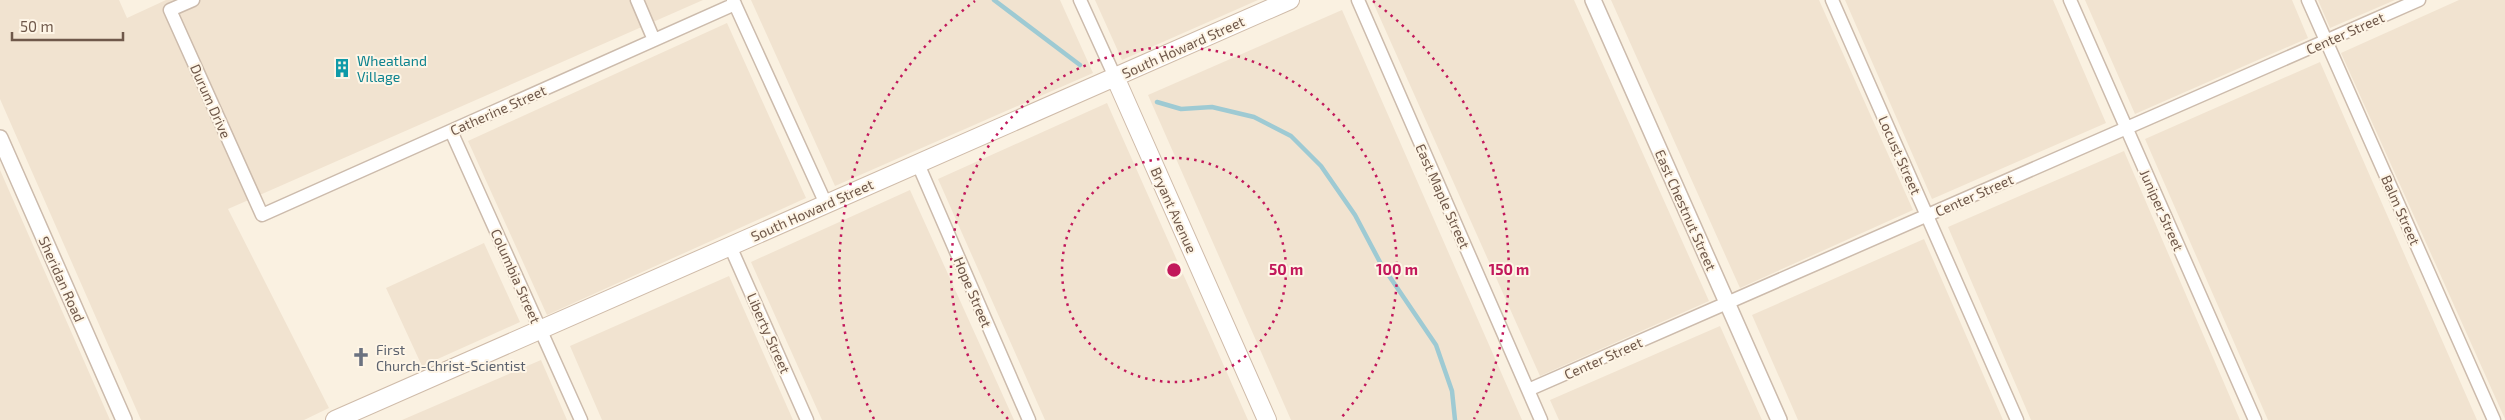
<svg xmlns="http://www.w3.org/2000/svg" width="2505" height="420" viewBox="0 0 2505 420" font-family="'Exo 2',sans-serif">
	<style>
		.residential { fill: #f1e3d0 }
		.lines { fill: none; stroke-linecap: round; stroke-linejoin: round }
		.stream { stroke: #9ecad3; stroke-width: 4.5 }
		.minor-casing { stroke: #ccbbac; stroke-width: 15 }
		.tertiary-casing { stroke: #ccbbac; stroke-width: 18 }
		.secondary-casing { stroke: #cfbba9; stroke-width: 20 }
		.minor { stroke: #fff; stroke-width: 12 }
		.tertiary { stroke: #fff; stroke-width: 15 }
		.secondary { stroke: #fff; stroke-width: 18 }
		.ring { fill: none; stroke: #c2185b; stroke-width: 2.5; stroke-dasharray: 2.5 5 }
		.labels { text-anchor: middle; dominant-baseline: central; stroke-width: 4; stroke-linejoin: round; paint-order: stroke }
		.street-label { font-size: 14px; fill: #6f584a; stroke: #fef5e6 }
		.culture-label { font-size: 14px; fill: #0d838f; stroke: #fef5e6; text-anchor: start }
		.worship-label { font-size: 14px; fill: #5b616d; stroke: #fef5e6; text-anchor: start }
		.centre { fill: #c2185b; stroke: #fef5e6; stroke-width: 2.5 }
		.ring-label { font-size: 15px; text-anchor: middle; font-weight: bold; fill: #c2185b; stroke: #fef5e6; stroke-width: 4; stroke-linejoin: round; paint-order: stroke }
	</style>
	<rect width="100%" height="100%" fill="#faf1e1"/>
	<path class="residential" d="M 0,0 L 119,0 L 127,18 L 166,0 L 703,0 L 228,209 L 329,408 L 304,420 L 141,420 L 0,99 Z
		M 751,0 L 1060,0 L 1093,73 L 835,186 Z
		M 1095,0 L 1258,0 L 1122,60 Z
		M 1372,0 L 1574,0 L 1709,301 L 1540,376 Z
		M 1611,0 L 1819,0 L 1913,210 L 1740,288 Z
		M 1845,0 L 2053,0 L 2106,123 L 1932,199 Z
		M 2085,0 L 2292,0 L 2308,38 L 2135,114 Z
		M 2318,0 L 2395,0 L 2330,28 Z
		M 2459,0 L 2505,0 L 2505,419 L 2341,53 Z
		M 1342,10 L 1522,420 L 1291,420 L 1148,95 Z
		M 727,23 L 806,198 L 547,315 L 468,141 Z
		M 2320,62 L 2477,420 L 2268,420 L 2145,139 Z
		M 1107,103 L 1248,420 L 1045,420 L 938,179 Z
		M 2124,151 L 2240,420 L 2031,420 L 1948,227 Z
		M 0,170 L 110,420 L 0,420 Z
		M 910,190 L 1014,420 L 822,420 L 751,262 Z
		M 1924,239 L 2003,420 L 1798,420 L 1752,315 Z
		M 484,243 L 520,322 L 422,366 L 386,288 Z
		M 729,276 L 793,420 L 602,420 L 570,346 Z
		M 1720,326 L 1762,420 L 1559,420 L 1550,400 Z
		M 541,360 L 567,420 L 402,420 Z"/>
	<g class="lines">
		<path class="stream" d="M 994,0 L 1080,65
			M 1157,102 L 1181,109 L 1212,107 L 1254,117 L 1291,136 L 1321,166 L 1355,215 L 1381,264 L 1436,345 L 1452,391 L 1455,420"/>
		<g class="minor-casing">
			<path id="minor" d="M 193,0 L 170,10 L 262,215 L 735,4
				M 637,0 L 654,40
				M 733,0 L 826,204
				M 1080,0 L 1115,77
				M 1358,0 L 1541,420
				M 1832,0 L 2017,420
				M 2070,0 L 2255,420
				M 2308,0 L 2494,420
				M 451,131 L 581,420
				M 918,164 L 1029,420
				M 730,246 L 807,420
				M 1528,390 L 2419,0"/>
		</g>
		<g class="tertiary-casing">
			<path id="tertiary" d="M 1593,0 L 1779,420
				M 0,138 L 124,420"/>
		</g>
		<g class="secondary-casing">
			<path id="secondary" d="M 1115,77 L 1267,420
				M 335,420 L 1290,0"/>
		</g>
		<use href="#minor" class="minor"/>
		<use href="#tertiary" class="tertiary"/>
		<use href="#secondary" class="secondary"/>
	</g>
	<g class="ring">
		<circle cx="1174" cy="270" r="112"/>
		<path d="M1008 419A223 223 0 1 1 1340 419"/>
		<path d="M874 419A335 335 0 0 1 975 1M1373 1A335 335 0 0 1 1474 419"/>
	</g>
	<defs>
		<g id="building-bare" transform="scale(1.5)"><path d="M-4-6H4V6H1V3H-1V6H-4ZM-2.5-4.3h1.7v1.8h-1.7ZM.8-4.3h1.7v1.8H.8ZM-2.5-1h1.7V.8h-1.7ZM.8-1h1.7V.8H.8Z" fill="#0f9aa8" stroke="#fef5e6" stroke-width="2.5" paint-order="stroke"/></g>
		<g id="church-bare" transform="scale(1.5)"><path d="M-1.2-6h2.4v3.5h3.3v2.4h-3.3V6h-2.4V-.1h-3.3v-2.4h3.3Z" fill="#6b7280" stroke="#fef5e6" stroke-width="2.5" paint-order="stroke"/></g>
	</defs>
	<g fill-rule="evenodd">
		<use href="#building-bare" x="342" y="68"/>
		<use href="#church-bare" x="361" y="357"/>
	</g>
	<g class="labels">
		<g class="street-label">
			<text transform="translate(2345 33) rotate(-24)">Center Street</text>
			<text transform="translate(1183 47) rotate(-24)">South Howard Street</text>
			<text transform="translate(211 101) rotate(66)">Durum Drive</text>
			<text transform="translate(498 110) rotate(-24)">Catherine Street</text>
			<text transform="translate(1900 155) rotate(66)">Locust Street</text>
			<text transform="translate(1974 195) rotate(-24)">Center Street</text>
			<text transform="translate(1443 196) rotate(66)">East Maple Street</text>
			<text transform="translate(812 210) rotate(-24)">South Howard Street</text>
			<text transform="translate(1174 210) rotate(66)">Bryant Avenue</text>
			<text transform="translate(1686 210) rotate(66)">East Chestnut Street</text>
			<text transform="translate(2162 210) rotate(66)">Juniper Street</text>
			<text transform="translate(2401 210) rotate(66)">Balm Street</text>
			<text transform="translate(516 276) rotate(66)">Columbia Street</text>
			<text transform="translate(62 279) rotate(66)">Sheridan Road</text>
			<text transform="translate(973 292) rotate(67)">Hope Street</text>
			<text transform="translate(769 333) rotate(66)">Liberty Street</text>
			<text transform="translate(1603 358) rotate(-24)">Center Street</text>
		</g>
		<g class="culture-label">
			<text x="357" y="60">Wheatland<tspan x="357" dy="16">Village</tspan></text>
		</g>
		<g class="worship-label">
			<text x="376" y="349">First<tspan x="376" dy="16">Church-Christ-Scientist</tspan></text>
		</g>
	</g>
	<circle cx="1174" cy="270" r="8" class="centre"/>
	<g class="ring-label">
		<text x="1286" y="275">50 m</text>
		<text x="1397" y="275">100 m</text>
		<text x="1509" y="275">150 m</text>
	</g>
	<path d="M12 32v8h111v-8" fill="none" stroke="#6f584a" stroke-width="2.5"/>
	<text x="20" y="32" font-size="15" fill="#6f584a" stroke="#fef5e6" stroke-width="4" paint-order="stroke">50 m</text>
</svg>
